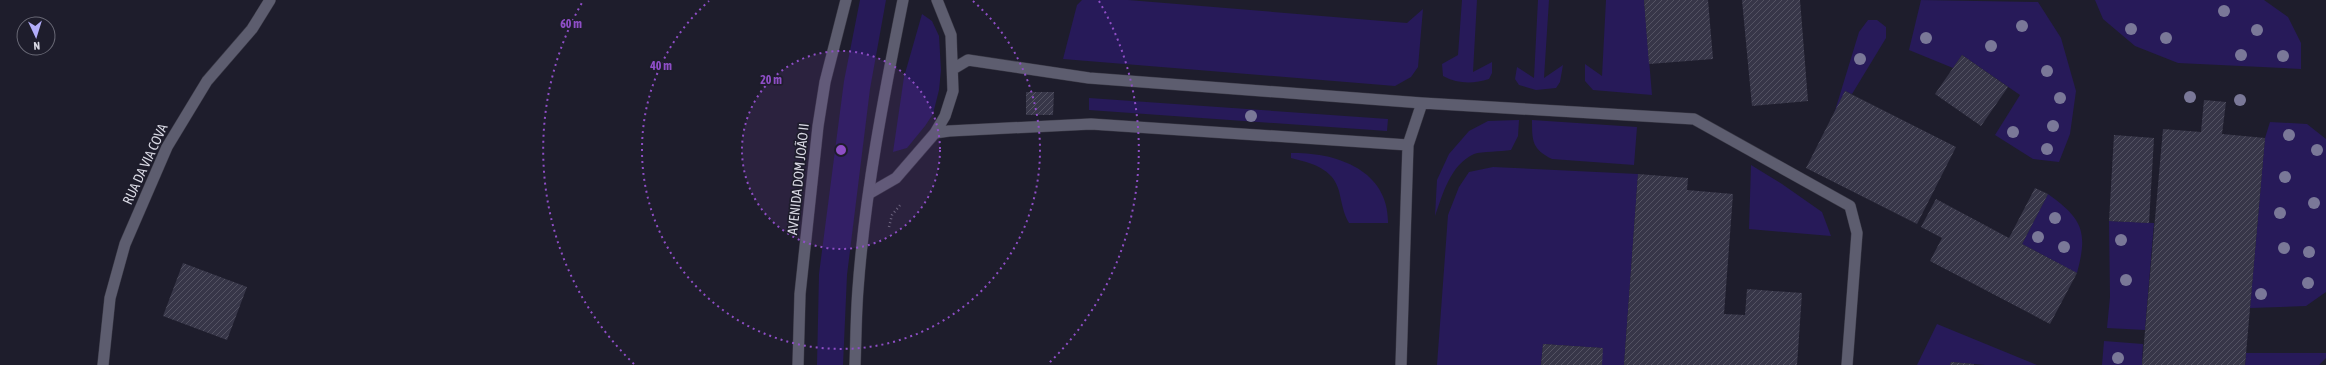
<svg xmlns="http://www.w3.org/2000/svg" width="2326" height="365" viewBox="0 0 2326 365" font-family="'Asap Condensed',sans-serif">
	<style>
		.green { fill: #271a59 }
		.building { fill: url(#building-hatch) }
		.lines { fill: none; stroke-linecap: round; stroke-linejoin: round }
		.service-casing { stroke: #3a3946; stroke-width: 12 }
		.minor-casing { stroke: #3a3946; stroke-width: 12 }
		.secondary-casing { stroke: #3a3946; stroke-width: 12 }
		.path { stroke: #676674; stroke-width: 2.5; stroke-dasharray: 1 3; stroke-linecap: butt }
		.service { stroke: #5d5d6f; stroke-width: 11 }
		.minor { stroke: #5d5d6f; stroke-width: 11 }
		.secondary { stroke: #5d5d6f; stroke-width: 11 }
		.tree { fill: #7a7898 }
		.ring { fill: none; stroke: #8e4ec6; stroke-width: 2; stroke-dasharray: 2 4 }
		.labels { text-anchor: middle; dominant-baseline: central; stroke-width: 3.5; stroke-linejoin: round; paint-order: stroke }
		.street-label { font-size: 14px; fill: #d8d8e3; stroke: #1e1d2c }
		.centre { fill: #8e4ec6; stroke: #1e1d2c; stroke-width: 2 }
		.ring-label { font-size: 12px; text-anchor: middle; font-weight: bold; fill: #8e4ec6; stroke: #1e1d2c; stroke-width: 3.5; stroke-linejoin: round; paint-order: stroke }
	</style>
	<defs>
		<pattern id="building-hatch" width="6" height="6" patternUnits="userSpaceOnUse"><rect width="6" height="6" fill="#373648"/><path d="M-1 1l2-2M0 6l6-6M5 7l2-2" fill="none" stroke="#535262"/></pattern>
	</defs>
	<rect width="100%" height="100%" fill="#1e1d2c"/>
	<path class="green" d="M 860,0 L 886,0 L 870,89 L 847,275 L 843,365 L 817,365 L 819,274 L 844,81 Z
		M 1082,0 L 1128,0 L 1407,23 L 1423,9 L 1418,67 L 1411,77 L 1395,86 L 1063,59 L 1077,5 Z
		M 1462,0 L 1477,0 L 1473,72 L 1492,62 L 1492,73 L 1489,79 C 1473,84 1458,84 1443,76 L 1442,64 L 1458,55 Z
		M 1538,0 L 1549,0 L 1544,78 L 1563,65 L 1560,82 L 1556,88 L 1536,90 L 1519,85 L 1515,79 L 1517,67 L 1534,78 Z
		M 1606,0 L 1644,0 L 1652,95 L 1593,90 L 1585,81 L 1585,64 L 1602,76 Z
		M 1921,0 L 2038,2 L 2061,38 L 2076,91 L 2070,134 L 2059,162 L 2033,159 L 1995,135 L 2020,95 L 1962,55 L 1953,68 L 1909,50 Z
		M 2095,0 L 2264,0 L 2288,17 L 2301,43 L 2301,69 L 2178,63 L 2135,46 L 2103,19 Z
		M 922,14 L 932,21 L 939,36 L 941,70 L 939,90 L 933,114 L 925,126 L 907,148 L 893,152 L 904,77 Z
		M 1868,20 L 1877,20 L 1886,27 L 1886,38 L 1852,94 L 1845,91 L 1834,114 L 1859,32 Z
		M 1089,98 L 1388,119 L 1387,131 L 1089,110 Z
		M 1519,120 L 1518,136 L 1511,150 C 1501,152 1482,151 1474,154 C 1450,165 1443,194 1435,216 L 1437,180 L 1449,154 L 1469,131 L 1488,121 Z
		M 1532,120 L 1637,127 L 1634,165 L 1552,159 C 1532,149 1532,141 1532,120 Z
		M 2270,122 L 2307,124 L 2326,139 L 2326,292 L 2306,306 L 2250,308 L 2265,138 Z
		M 1291,153 C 1336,152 1389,170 1388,223 L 1349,223 C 1343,213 1342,203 1339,191 C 1333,168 1311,163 1291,158 Z
		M 1751,165 L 1782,184 L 1822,212 L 1831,236 L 1749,229 Z
		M 1493,167 L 1638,174 L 1624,365 L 1602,365 L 1602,348 L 1543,344 L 1541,365 L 1437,365 L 1448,215 L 1459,187 L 1469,172 Z
		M 2048,194 C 2083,219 2088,232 2077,273 L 2022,244 Z
		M 2109,221 L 2154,223 L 2145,330 L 2107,328 L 2110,297 Z
		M 1937,324 L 2037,365 L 1985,365 L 1951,362 L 1950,365 L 1917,365 Z
		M 2104,341 L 2143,344 L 2142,365 L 2102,365 Z
		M 2246,353 L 2326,353 L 2326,358 L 2319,365 L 2245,365 Z"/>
	<path class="building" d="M 1644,0 L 1708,0 L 1713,59 L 1649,64 Z
		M 1742,0 L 1800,0 L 1808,101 L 1752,106 Z
		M 1962,55 L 2008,87 L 1981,126 L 1935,94 Z
		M 1845,91 L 1956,147 L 1917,224 L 1806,168 Z
		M 1026,92 L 1054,92 L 1053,115 L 1026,115 Z
		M 2204,100 L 2226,102 L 2222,134 L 2265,138 L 2245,365 L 2142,365 L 2163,129 L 2201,132 Z
		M 2114,135 L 2154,138 L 2149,223 L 2109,221 Z
		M 1638,174 L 1688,178 L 1687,190 L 1733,194 L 1724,314 L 1745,315 L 1747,289 L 1802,293 L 1797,365 L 1624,365 Z
		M 2035,188 L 2048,194 L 2022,244 L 2077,273 L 2050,324 L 1930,261 L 1942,238 L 1921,227 L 1936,199 L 2009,238 Z
		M 183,263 L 247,287 L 227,340 L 163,316 Z
		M 1543,344 L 1603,348 L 1602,365 L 1541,365 Z
		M 1951,362 L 1974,364 L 1974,365 L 1950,365 Z"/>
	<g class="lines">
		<g class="service-casing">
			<path id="service" d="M 953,69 L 968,60 L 1089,78 L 1422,103 L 1694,119 L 1850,206 L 1857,233 L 1847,365
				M 935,133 L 949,131 L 1091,124 L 1408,145
				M 870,193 L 896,178 L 935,133 L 945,116 L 953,91 L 951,35 L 937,0
				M 1401,365 L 1408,145 L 1422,103"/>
		</g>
		<g class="minor-casing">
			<path id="minor" d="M 103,365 L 110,298 L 125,244 L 167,147 L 207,81 L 252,29 L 270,0"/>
		</g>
		<g class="secondary-casing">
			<path id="secondary" d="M 798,365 L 800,294 L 818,126 L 825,82 L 846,0
				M 855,365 C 856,340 856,314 858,289 C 865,192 884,95 903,0"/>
		</g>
		<path class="path" d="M 889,227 L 892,215 L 901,204"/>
		<use href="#service" class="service"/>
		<use href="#minor" class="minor"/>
		<use href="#secondary" class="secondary"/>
	</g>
	<g class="tree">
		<circle cx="2224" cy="11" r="6"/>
		<circle cx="2022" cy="26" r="6"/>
		<circle cx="2131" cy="29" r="6"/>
		<circle cx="2257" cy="30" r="6"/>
		<circle cx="1926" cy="38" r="6"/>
		<circle cx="2166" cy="38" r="6"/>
		<circle cx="1991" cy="46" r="6"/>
		<circle cx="2241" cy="55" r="6"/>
		<circle cx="2283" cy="56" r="6"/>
		<circle cx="1860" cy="59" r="6"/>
		<circle cx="2047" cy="71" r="6"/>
		<circle cx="2190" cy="97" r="6"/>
		<circle cx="2060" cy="98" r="6"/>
		<circle cx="2240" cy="100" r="6"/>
		<circle cx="1251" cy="116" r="6"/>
		<circle cx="2053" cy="126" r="6"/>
		<circle cx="2013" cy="132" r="6"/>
		<circle cx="2289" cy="135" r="6"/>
		<circle cx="2047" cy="149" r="6"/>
		<circle cx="2317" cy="150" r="6"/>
		<circle cx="2285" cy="177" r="6"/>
		<circle cx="2314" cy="203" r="6"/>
		<circle cx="2280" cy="213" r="6"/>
		<circle cx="2055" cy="218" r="6"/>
		<circle cx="2038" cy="237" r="6"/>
		<circle cx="2121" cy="240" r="6"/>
		<circle cx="2064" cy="247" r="6"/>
		<circle cx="2284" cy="248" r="6"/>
		<circle cx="2309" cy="252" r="6"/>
		<circle cx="2126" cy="280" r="6"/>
		<circle cx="2308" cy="283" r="6"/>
		<circle cx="2261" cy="294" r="6"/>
		<circle cx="2118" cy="358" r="6"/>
	</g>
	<circle cx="841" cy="150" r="99" fill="#8e4ec6" fill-opacity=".12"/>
	<g class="ring">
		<circle cx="841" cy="150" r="99"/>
		<path d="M973 1A199 199 0 1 1 709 1"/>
		<path d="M634 364A298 298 0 0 1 583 1M1099 1A298 298 0 0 1 1048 364"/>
	</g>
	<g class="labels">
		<g class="street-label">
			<text transform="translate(145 164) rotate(-65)">RUA DA VIA COVA</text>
			<text transform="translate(798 179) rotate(-84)">AVENIDA DOM JOÃO II</text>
		</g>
	</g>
	<circle cx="841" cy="150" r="6" class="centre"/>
	<g class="ring-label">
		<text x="571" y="28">60 m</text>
		<text x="661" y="70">40 m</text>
		<text x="771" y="84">20 m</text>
	</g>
	<g transform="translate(36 36) rotate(176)"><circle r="19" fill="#1e1d2c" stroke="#686875"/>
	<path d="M0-3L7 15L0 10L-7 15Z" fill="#b2adf9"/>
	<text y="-6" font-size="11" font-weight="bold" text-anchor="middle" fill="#d8d8e3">N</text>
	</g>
</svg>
